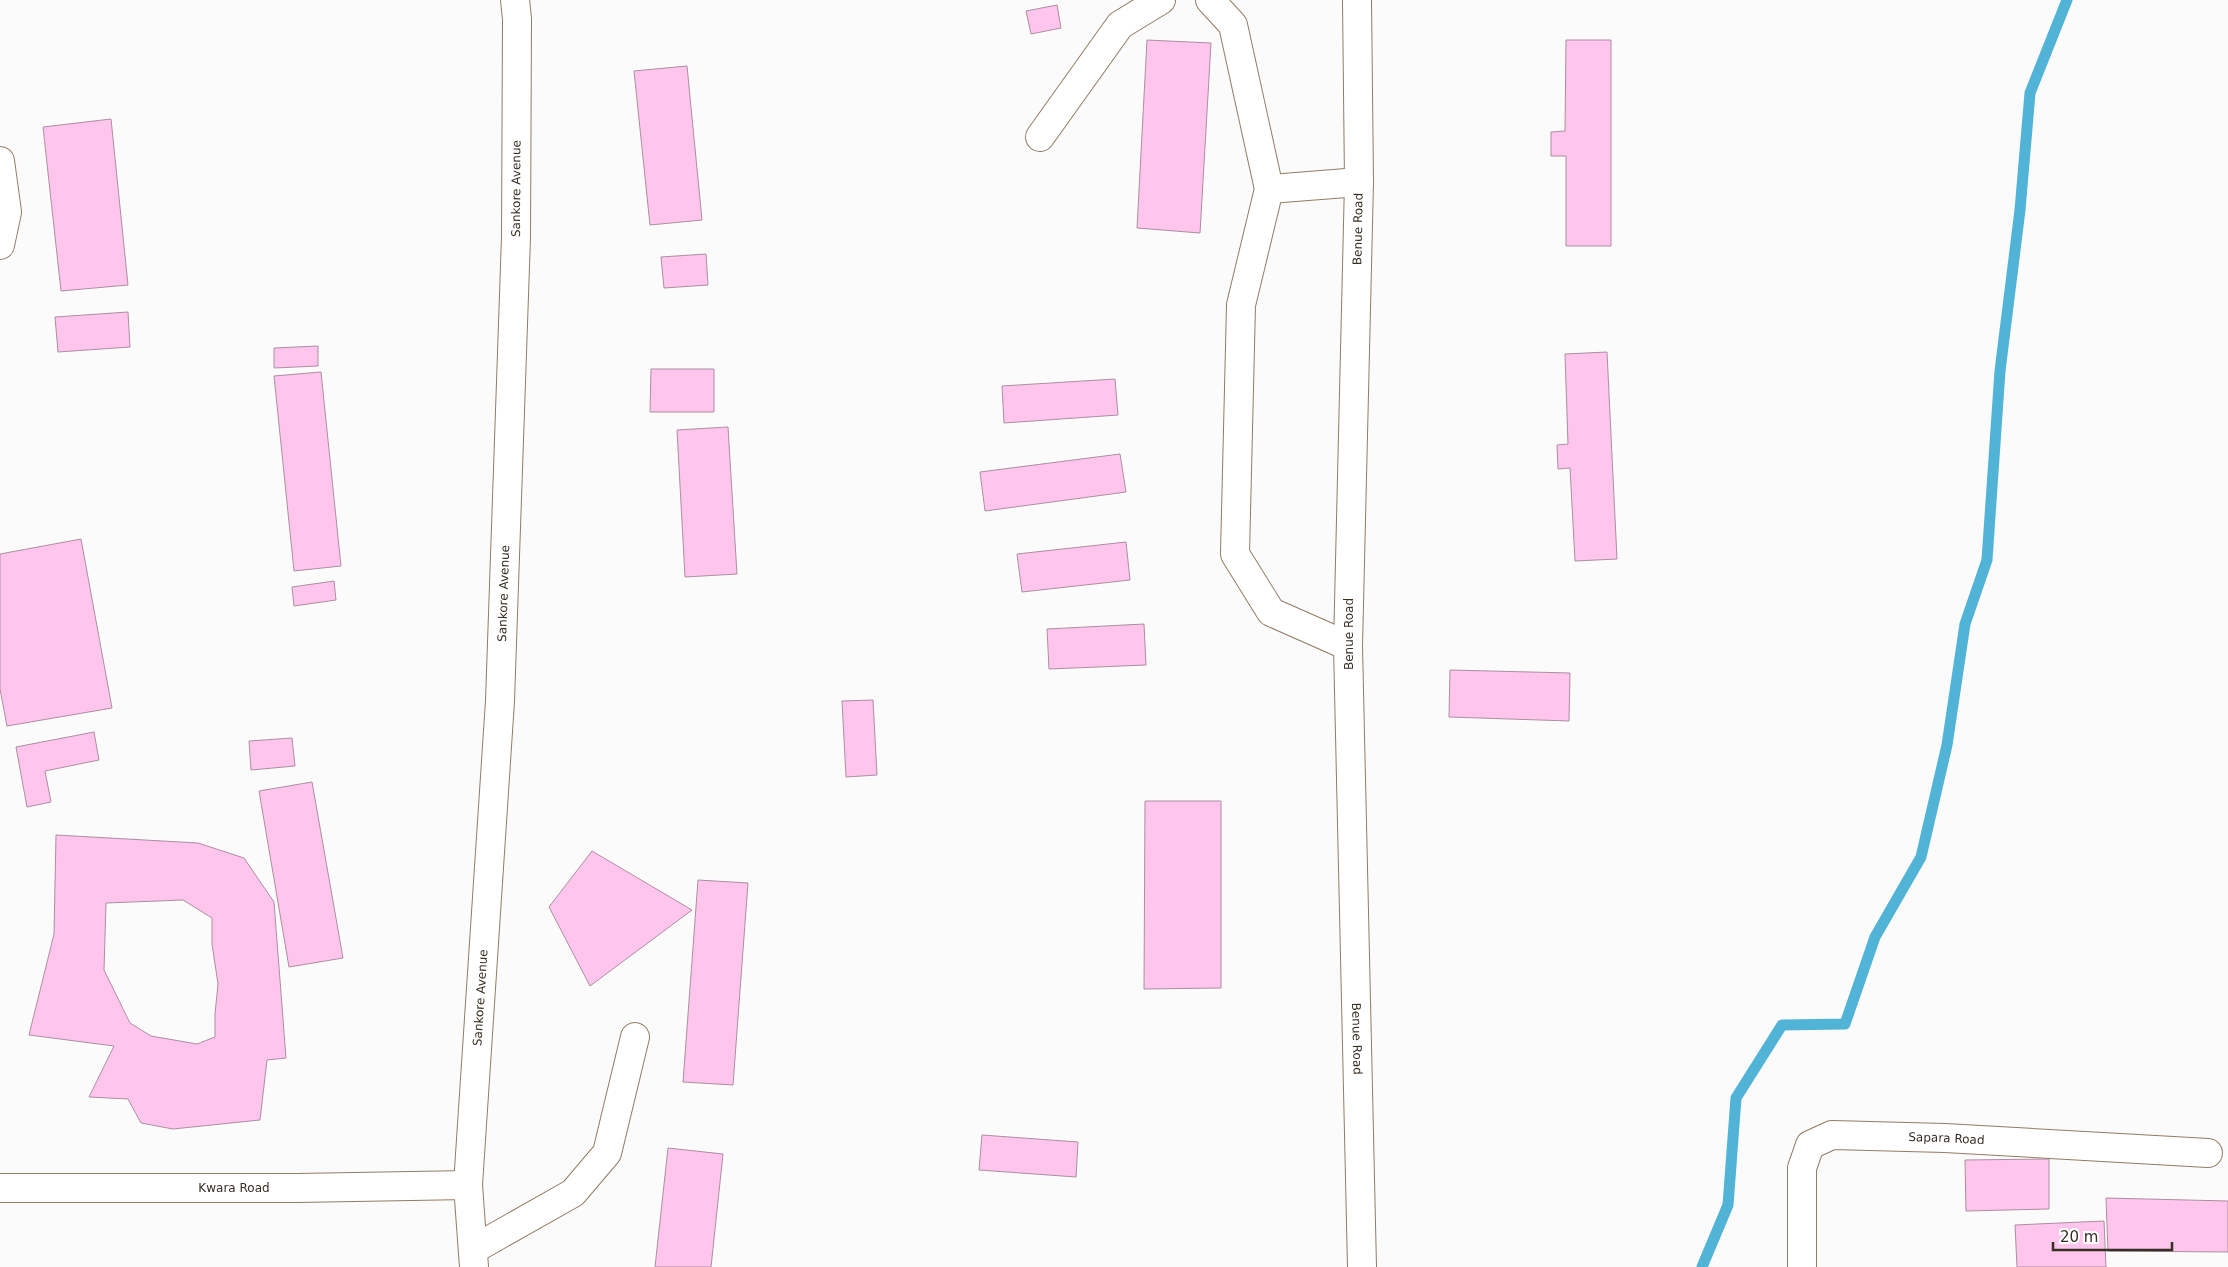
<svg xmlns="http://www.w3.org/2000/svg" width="2228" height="1267" viewBox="0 0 2228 1267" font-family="'DejaVu Sans',sans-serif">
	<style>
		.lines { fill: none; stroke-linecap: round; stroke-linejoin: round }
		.stream { stroke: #51b4d6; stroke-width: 11 }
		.building { fill: #ffc5ec; stroke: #ab8ea1; fill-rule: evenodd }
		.minor-casing { stroke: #917c64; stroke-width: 30 }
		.tertiary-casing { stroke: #917c64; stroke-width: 30 }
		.minor { stroke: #fff; stroke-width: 28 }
		.tertiary { stroke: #fff; stroke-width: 28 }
		.labels { text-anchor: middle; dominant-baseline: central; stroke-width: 4; stroke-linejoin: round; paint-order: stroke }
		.street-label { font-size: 12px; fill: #372e24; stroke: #fff }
	</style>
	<rect width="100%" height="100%" fill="#fbfbfb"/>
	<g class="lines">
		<path class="stream" d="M 1702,1267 L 1728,1205 L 1736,1098 L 1782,1025 L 1845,1024 L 1875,937 L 1921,857 L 1947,745 L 1965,624 L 1987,560 L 2000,371 L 2020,210 L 2030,93 L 2067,0"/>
	</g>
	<path class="building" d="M 1057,5 L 1061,28 L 1031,34 L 1026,11 Z
		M 1147,40 L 1211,43 L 1200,233 L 1137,228 Z
		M 1566,40 L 1611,40 L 1611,246 L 1566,246 L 1566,156 L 1551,156 L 1551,132 L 1565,131 Z
		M 687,66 L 702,220 L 650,225 L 634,71 Z
		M 111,119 L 128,285 L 61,291 L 43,127 Z
		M 706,254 L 708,285 L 664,288 L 661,257 Z
		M 128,312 L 130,347 L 58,352 L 55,317 Z
		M 318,346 L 318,366 L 274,368 L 274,348 Z
		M 1607,352 L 1617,559 L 1575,561 L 1570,468 L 1558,469 L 1557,445 L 1568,444 L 1565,354 Z
		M 651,369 L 714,369 L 714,412 L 650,412 Z
		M 321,372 L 341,566 L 294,571 L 274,376 Z
		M 1115,379 L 1118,415 L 1004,423 L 1002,386 Z
		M 728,427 L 737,574 L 685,577 L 677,430 Z
		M 1120,454 L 1126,492 L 985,511 L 980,472 Z
		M 81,539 L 112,708 L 7,726 L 0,689 L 0,554 Z
		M 1126,542 L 1130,580 L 1022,592 L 1017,554 Z
		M 334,581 L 336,600 L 294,606 L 292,587 Z
		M 1144,624 L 1146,665 L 1049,669 L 1047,629 Z
		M 1450,670 L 1570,673 L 1569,721 L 1449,717 Z
		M 873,700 L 877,775 L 846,777 L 842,701 Z
		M 94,732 L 99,760 L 45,771 L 51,802 L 27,807 L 16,747 Z
		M 292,738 L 295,766 L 251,770 L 249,741 Z
		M 312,782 L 343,958 L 289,967 L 259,791 Z
		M 1145,801 L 1221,801 L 1221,988 L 1144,989 Z
		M 56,835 L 198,843 L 244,858 L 274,902 L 286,1058 L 267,1060 L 260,1120 L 173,1129 L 141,1123 L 128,1099 L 89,1097 L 114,1046 L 29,1035 L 54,934 ZM 183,900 L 212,918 L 212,944 L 218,984 L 215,1014 L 215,1037 L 197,1044 L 151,1036 L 130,1023 L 104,970 L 106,903 Z
		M 592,851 L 692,910 L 590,986 L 549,907 Z
		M 698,880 L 748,883 L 733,1085 L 683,1082 Z
		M 982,1135 L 1078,1142 L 1076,1177 L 979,1170 Z
		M 668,1148 L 723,1154 L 711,1267 L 655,1267 Z
		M 2049,1159 L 2049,1209 L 1966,1211 L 1965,1160 Z
		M 2106,1198 L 2228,1201 L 2228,1252 L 2108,1251 Z
		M 2104,1221 L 2106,1267 L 2017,1267 L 2015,1225 Z"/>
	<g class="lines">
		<g class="minor-casing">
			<g id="minor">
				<path d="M 1210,0 L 1233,25 L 1269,189"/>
				<path d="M 1040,137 L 1120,25 L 1161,0"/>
				<path d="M 0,161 L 7,212 L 0,245"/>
				<path d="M 1348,646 L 1271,612 L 1235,554 L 1241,305 L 1269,189 L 1359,182"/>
				<path id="s1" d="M 0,1188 L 297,1188 L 468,1185"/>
				<path d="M 474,1249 L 573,1193 L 607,1153 L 635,1037"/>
				<path id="s2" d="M 474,1267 L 468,1185 L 500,701 L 516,237 L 517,19 L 515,0"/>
				<path id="s3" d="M 1802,1267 L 1802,1168 L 1810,1145 L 1832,1135 L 1945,1138 L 2208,1153"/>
			</g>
		</g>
		<g class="tertiary-casing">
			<g id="tertiary">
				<path id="s4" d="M 1357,0 L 1359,182 L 1348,646 L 1362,1267"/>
			</g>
		</g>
		<use href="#minor" class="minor"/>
		<use href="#tertiary" class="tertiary"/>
	</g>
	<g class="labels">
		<g class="street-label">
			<text stroke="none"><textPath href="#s2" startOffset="1080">Sankore Avenue</textPath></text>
			<text transform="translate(1358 229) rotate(-89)">Benue Road</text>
			<text stroke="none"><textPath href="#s2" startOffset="675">Sankore Avenue</textPath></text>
			<text transform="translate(1349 634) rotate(-90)">Benue Road</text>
			<text stroke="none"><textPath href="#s2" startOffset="270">Sankore Avenue</textPath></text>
			<text stroke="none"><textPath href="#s4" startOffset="1039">Benue Road</textPath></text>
			<text stroke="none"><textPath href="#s3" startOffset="262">Sapara Road</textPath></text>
			<text stroke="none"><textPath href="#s1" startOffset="234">Kwara Road</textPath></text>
		</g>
	</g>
	<path d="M2053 1242v8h119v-8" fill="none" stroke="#372e24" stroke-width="2.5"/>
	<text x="2060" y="1242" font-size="15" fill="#372e24" stroke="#ffffff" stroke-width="4" paint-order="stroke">20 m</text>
</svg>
